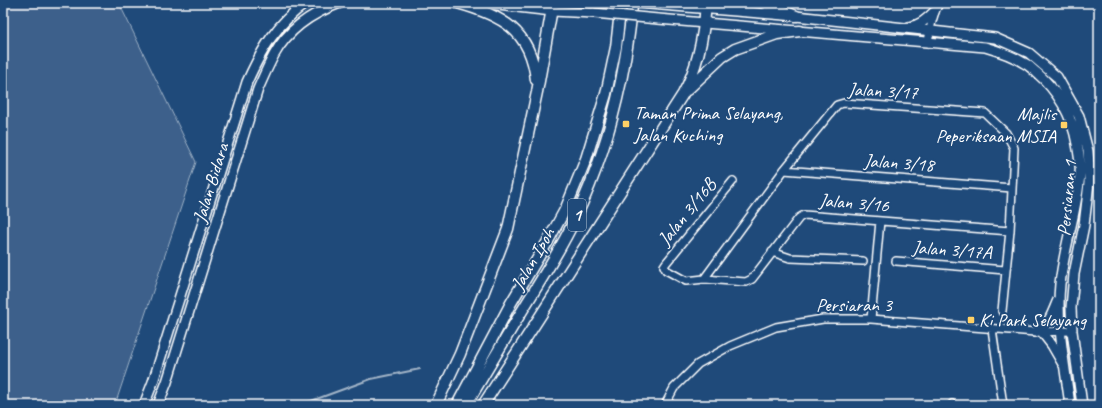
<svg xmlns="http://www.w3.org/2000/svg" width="1102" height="408" viewBox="0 0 1102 408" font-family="Caveat,sans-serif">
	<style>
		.green { fill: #3c618b; stroke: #9eb0c5 }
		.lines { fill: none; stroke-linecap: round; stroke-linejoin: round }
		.stream { stroke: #a3b5c8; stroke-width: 2 }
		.minor-casing { stroke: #fff; stroke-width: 10 }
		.major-casing { stroke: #fff; stroke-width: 12 }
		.highway-casing { stroke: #fff; stroke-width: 13 }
		.minor { stroke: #1f4a7a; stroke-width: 7 }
		.major { stroke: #1f4a7a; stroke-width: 9 }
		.highway { stroke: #1f4a7a; stroke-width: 10 }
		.major-bridge-casing { stroke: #fff; stroke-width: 12; stroke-linecap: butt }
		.major-bridge { stroke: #1f4a7a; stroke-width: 9 }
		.poi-dot { fill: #ffd166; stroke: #1f4a7a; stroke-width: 1.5 }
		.labels { text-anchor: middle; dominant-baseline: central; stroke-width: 4; stroke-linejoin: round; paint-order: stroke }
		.shield { fill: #1f4a7a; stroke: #bcc9d7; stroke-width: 1 }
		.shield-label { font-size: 18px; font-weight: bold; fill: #fff }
		.street-label { font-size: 19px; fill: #fff; stroke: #1f4a7a }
		.poi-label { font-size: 19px; fill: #fff; stroke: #1f4a7a; text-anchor: start }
	</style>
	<rect width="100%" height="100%" fill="#1f4a7a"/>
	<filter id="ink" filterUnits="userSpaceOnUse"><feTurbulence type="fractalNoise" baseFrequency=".025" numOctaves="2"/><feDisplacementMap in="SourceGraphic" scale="8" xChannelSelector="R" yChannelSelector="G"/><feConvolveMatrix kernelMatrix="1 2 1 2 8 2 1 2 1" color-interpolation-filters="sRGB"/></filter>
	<g filter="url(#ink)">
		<path class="green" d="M 3,3 L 119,3 L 196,162 L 115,405 L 3,405 Z"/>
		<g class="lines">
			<path class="stream" d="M 302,405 L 303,404 L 371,379 L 420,369"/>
			<g class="minor-casing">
				<path id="minor" d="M 928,43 C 930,29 932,16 939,3
					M 784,170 L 1012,188
					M 733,181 L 666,263 L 664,266 L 666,270 L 686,281 L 704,279 L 746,282 L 752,279 L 799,218 L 804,215 L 1010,231
					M 772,252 L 790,258 L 863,261
					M 896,261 L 1005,270
					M 704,279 L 784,170 L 837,105 L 844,103 L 985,113 L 1006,133 L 1014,148 L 1010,231 L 1002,311
					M 871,319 L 880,221
					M 992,329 L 1003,405
					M 952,404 L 953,405
					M 665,405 L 674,388 L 698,364 L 730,346 L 776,327 L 823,319 L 871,319 L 1035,332 L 1072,331"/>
			</g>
			<g class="major-casing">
				<path id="major" d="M 480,3 L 552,11 L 594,13
					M 637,3 L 796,16 L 995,38 L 1029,53 L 1057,77 L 1079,116 L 1088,151 L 1089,164 L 1089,183 L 1084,225 L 1074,274 L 1071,308 L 1072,331 L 1082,405
					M 658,19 L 985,47 C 999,51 1012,55 1024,63 C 1029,65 1032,69 1036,72 C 1058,91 1072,115 1077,144 C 1079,154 1081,165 1080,174 C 1077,211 1064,247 1060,284 C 1056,322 1065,367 1070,405
					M 909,27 C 920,25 926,20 934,12
					M 1035,332 C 1049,327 1052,313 1058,300
					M 1042,332 L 1052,345 L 1063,364
					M 144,405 L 153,382 L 247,82 C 262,49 276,24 306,3
					M 158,405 L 167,382 L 258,89 C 263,78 268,66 274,55 C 288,29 312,13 340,3"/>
			</g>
			<g class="highway-casing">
				<path id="highway" d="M 457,3 C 501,15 531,30 536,80
					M 764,3 L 796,16
					M 687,90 L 722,57 L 735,49 L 777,34 L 800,31
					M 436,405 L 460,354 L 508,229 L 537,92 L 553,3
					M 457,405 L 511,303 L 548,241 L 566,208 L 586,159 L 606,94 L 616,47 L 621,3
					M 466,405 C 484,375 501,346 519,316 C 538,284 559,253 575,219 C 596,175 611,129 621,81 C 626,55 631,29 632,3
					M 483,405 L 683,94 C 698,67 704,33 706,3"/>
			</g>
			<use href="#minor" class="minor"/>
			<use href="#major" class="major"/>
			<use href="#highway" class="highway"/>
			<g class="major-bridge-casing">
				<path id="major-bridge" d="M 594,13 L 658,19"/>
			</g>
			<use href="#major-bridge" class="major-bridge"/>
		</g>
	</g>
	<g class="poi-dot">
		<rect x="622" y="120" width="8" height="8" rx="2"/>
		<rect x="1060" y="121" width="8" height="8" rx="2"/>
		<rect x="967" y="316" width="8" height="8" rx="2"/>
	</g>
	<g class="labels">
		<rect class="shield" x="568" y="199" width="18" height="32" rx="3"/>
		<g class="shield-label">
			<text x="577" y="215">1</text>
		</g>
		<g class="street-label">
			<text transform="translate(883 91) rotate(3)">Jalan 3/17</text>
			<text transform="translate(899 163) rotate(4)">Jalan 3/18</text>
			<text transform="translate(211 183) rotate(-73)">Jalan Bidara</text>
			<text transform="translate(1067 198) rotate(-85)">Persiaran 1</text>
			<text transform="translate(854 203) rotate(5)">Jalan 3/16</text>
			<text transform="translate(687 212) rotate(-51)">Jalan 3/16B</text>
			<text transform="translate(952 250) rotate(4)">Jalan 3/17A</text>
			<text transform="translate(533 259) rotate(-60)">Jalan Ipoh</text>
			<text x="854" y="305">Persiaran 3</text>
		</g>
		<g class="poi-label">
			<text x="634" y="113">Taman Prima Selayang,<tspan x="634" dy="22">Jalan Kuching</tspan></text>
			<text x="1056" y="114" text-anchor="end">Majlis<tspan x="1056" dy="22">Peperiksaan MSIA</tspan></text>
			<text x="979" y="320">Ki Park Selayang</text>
		</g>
	</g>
	<rect width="1102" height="408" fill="none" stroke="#1f4a7a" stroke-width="16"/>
	<rect x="8" y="8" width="1086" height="392" fill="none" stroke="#fff" stroke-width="1.5" filter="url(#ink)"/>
</svg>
